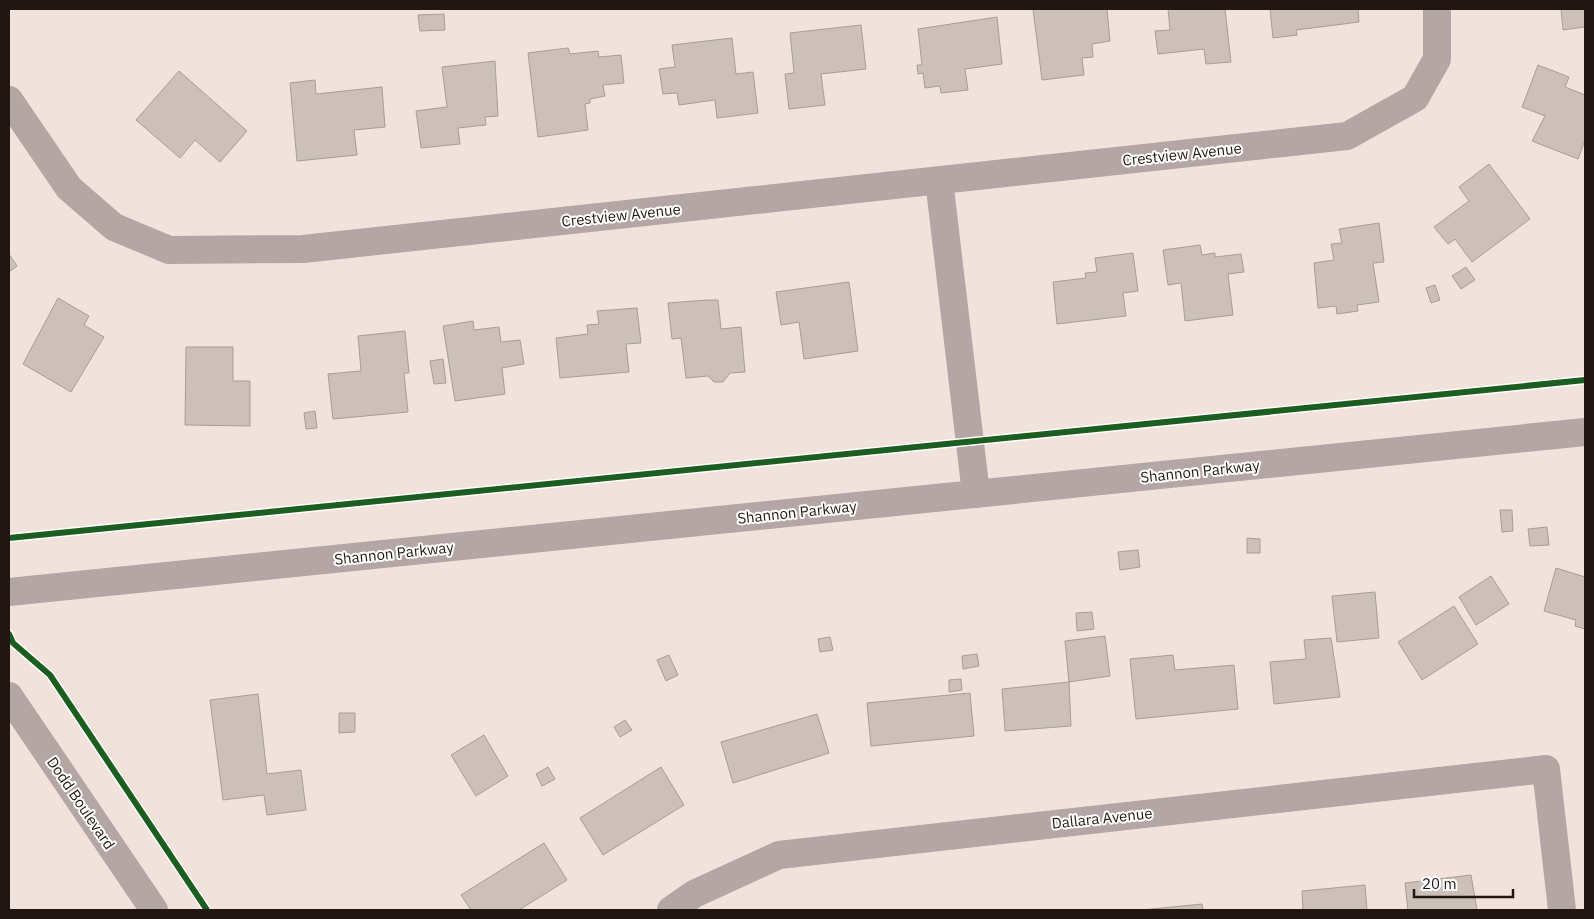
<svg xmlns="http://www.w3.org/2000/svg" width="1594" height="919" viewBox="0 0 1594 919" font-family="'IBM Plex Sans',sans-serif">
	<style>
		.building { fill: #cdc0b9; stroke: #a89d96 }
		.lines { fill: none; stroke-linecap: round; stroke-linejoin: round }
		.minor { stroke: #b4a6a5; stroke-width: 28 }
		.cycleway-casing { stroke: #fff; stroke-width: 9 }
		.cycleway { stroke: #1b5e20; stroke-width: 6 }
		.labels { text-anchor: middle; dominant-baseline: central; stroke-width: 4; stroke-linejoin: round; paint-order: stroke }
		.street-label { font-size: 15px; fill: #221612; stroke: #fff }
	</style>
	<rect width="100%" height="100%" fill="#f2e2dc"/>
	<path class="building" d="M 1033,9 L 1107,9 L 1110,41 L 1092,44 L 1093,57 L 1082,58 L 1084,75 L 1042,80 Z
		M 1168,9 L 1225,9 L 1231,62 L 1206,64 L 1204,49 L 1158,54 L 1155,31 L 1170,30 Z
		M 1270,9 L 1358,9 L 1359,22 L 1296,30 L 1297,35 L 1273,38 Z
		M 1561,9 L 1585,9 L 1585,27 L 1563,30 Z
		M 444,14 L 445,30 L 420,31 L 418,15 Z
		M 997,17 L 1002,64 L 965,69 L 968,90 L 941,93 L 940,86 L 925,88 L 923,73 L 918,74 L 917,65 L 922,65 L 918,29 Z
		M 861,25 L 866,69 L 821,74 L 825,105 L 789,109 L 785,74 L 794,73 L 790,33 Z
		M 732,38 L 736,74 L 753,72 L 758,113 L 717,118 L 715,100 L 679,105 L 677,93 L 663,94 L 659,69 L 675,67 L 672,45 Z
		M 568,48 L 570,54 L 598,51 L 599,57 L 621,55 L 624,83 L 603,85 L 605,96 L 590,99 L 590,103 L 585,104 L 588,130 L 538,137 L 528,53 Z
		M 495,61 L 498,116 L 485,117 L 486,125 L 458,128 L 460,144 L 421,148 L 416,111 L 447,107 L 442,67 Z
		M 1538,65 L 1569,77 L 1565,87 L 1585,95 L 1585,140 L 1578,159 L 1532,141 L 1545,116 L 1522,107 Z
		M 179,71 L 247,131 L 220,162 L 195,140 L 180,158 L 136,120 Z
		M 315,80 L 316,94 L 382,87 L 385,127 L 354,130 L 357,155 L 297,161 L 290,83 Z
		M 1489,164 L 1530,219 L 1472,262 L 1455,239 L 1448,244 L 1434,227 L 1469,201 L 1459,187 Z
		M 1379,223 L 1384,262 L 1373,263 L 1379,302 L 1357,305 L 1358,311 L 1337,314 L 1336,306 L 1318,308 L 1314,263 L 1334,260 L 1331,244 L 1342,243 L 1339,229 Z
		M 1200,245 L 1202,255 L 1215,253 L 1215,257 L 1241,254 L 1244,272 L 1228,274 L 1233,315 L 1185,321 L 1181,283 L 1168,285 L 1163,250 Z
		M 1133,253 L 1138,291 L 1123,293 L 1126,316 L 1057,324 L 1053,282 L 1086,278 L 1085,273 L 1097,272 L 1095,258 Z
		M 9,254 L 17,266 L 9,272 Z
		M 1466,267 L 1475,280 L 1461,289 L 1452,276 Z
		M 849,282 L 858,351 L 804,359 L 799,322 L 781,325 L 776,292 Z
		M 1435,285 L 1440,300 L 1431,303 L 1426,288 Z
		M 58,298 L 89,316 L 84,325 L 104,337 L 71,392 L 23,364 Z
		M 707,300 L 718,300 L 721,329 L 741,327 L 745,372 L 730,373 L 723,382 L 714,382 L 708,376 L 686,378 L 681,338 L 672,339 L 668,303 Z
		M 637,308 L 641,343 L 626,344 L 629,372 L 560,378 L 556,338 L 588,334 L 587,325 L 599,324 L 597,311 Z
		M 473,321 L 474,330 L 499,327 L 501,342 L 520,340 L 524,364 L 502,368 L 505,394 L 455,401 L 443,326 Z
		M 405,331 L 409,373 L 404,373 L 408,412 L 333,419 L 328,374 L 361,371 L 358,336 Z
		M 186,347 L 233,347 L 233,381 L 250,381 L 250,426 L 185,425 Z
		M 443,359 L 446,383 L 434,384 L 430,361 Z
		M 315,411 L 317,428 L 306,429 L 304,413 Z
		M 1500,510 L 1512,510 L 1513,531 L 1502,532 Z
		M 1547,527 L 1549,545 L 1530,546 L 1528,529 Z
		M 1247,538 L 1260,539 L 1260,553 L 1247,553 Z
		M 1138,550 L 1140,567 L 1120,570 L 1118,552 Z
		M 1556,568 L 1585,577 L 1585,629 L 1575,626 L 1576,620 L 1544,611 Z
		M 1491,576 L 1509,604 L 1476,625 L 1459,597 Z
		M 1375,592 L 1379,638 L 1337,642 L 1332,596 Z
		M 1454,606 L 1478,644 L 1422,680 L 1398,642 Z
		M 1092,612 L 1094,629 L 1077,631 L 1076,613 Z
		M 1105,636 L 1110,676 L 1069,682 L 1065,641 Z
		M 830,637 L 833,650 L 820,652 L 818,639 Z
		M 1331,638 L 1340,697 L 1274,704 L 1270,662 L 1306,659 L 1304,640 Z
		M 977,654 L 979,666 L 963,669 L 962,656 Z
		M 669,655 L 678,675 L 666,681 L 657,660 Z
		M 1173,655 L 1175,670 L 1234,665 L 1238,709 L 1136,719 L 1130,659 Z
		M 961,679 L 962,690 L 949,692 L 949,680 Z
		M 1069,682 L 1071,726 L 1005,731 L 1002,689 Z
		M 970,693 L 974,736 L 871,746 L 867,703 Z
		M 258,694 L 267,774 L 301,770 L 306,810 L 267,815 L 264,795 L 223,800 L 210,700 Z
		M 339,713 L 355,713 L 355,732 L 339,733 Z
		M 817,714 L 829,753 L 733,783 L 721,742 Z
		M 625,720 L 632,730 L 620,737 L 614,727 Z
		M 484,735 L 508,776 L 476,796 L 451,755 Z
		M 548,767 L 555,779 L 542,786 L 536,774 Z
		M 661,767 L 684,805 L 603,855 L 580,818 Z
		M 544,843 L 567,880 L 519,910 L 471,910 L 461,895 Z
		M 1471,875 L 1477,910 L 1408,910 L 1405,883 Z
		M 1365,885 L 1367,910 L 1303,910 L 1302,891 Z
		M 1202,904 L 1203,910 L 1142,910 Z"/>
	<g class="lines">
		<path class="minor" d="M 9,100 L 69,188 L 114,227 L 169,250 L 303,249 L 1347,136 L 1415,98 L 1437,59 L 1437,9
			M 939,180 L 976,494
			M 9,592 L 1585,432
			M 9,696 L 154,910
			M 671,910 L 694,894 L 779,855 L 1546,769 L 1562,910"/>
		<g class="cycleway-casing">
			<path id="cycleway" d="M 9,538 L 1585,380
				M 9,634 L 13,643 L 50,675 L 207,910"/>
		</g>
		<use href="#cycleway" class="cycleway"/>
	</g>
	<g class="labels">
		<g class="street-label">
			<text transform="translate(1182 154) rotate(-6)">Crestview Avenue</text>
			<text transform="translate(621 215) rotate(-6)">Crestview Avenue</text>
			<text transform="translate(1200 471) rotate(-6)">Shannon Parkway</text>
			<text transform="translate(797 512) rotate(-6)">Shannon Parkway</text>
			<text transform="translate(394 553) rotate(-6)">Shannon Parkway</text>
			<text transform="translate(81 803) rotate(56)">Dodd Boulevard</text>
			<text transform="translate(1102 818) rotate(-6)">Dallara Avenue</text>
		</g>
	</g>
	<rect width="1594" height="919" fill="none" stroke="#221612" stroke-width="20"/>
	<path d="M1414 889v8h99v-8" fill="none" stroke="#221612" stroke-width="2.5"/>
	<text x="1422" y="889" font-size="15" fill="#221612" stroke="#ffffff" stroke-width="4" paint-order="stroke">20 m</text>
</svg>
